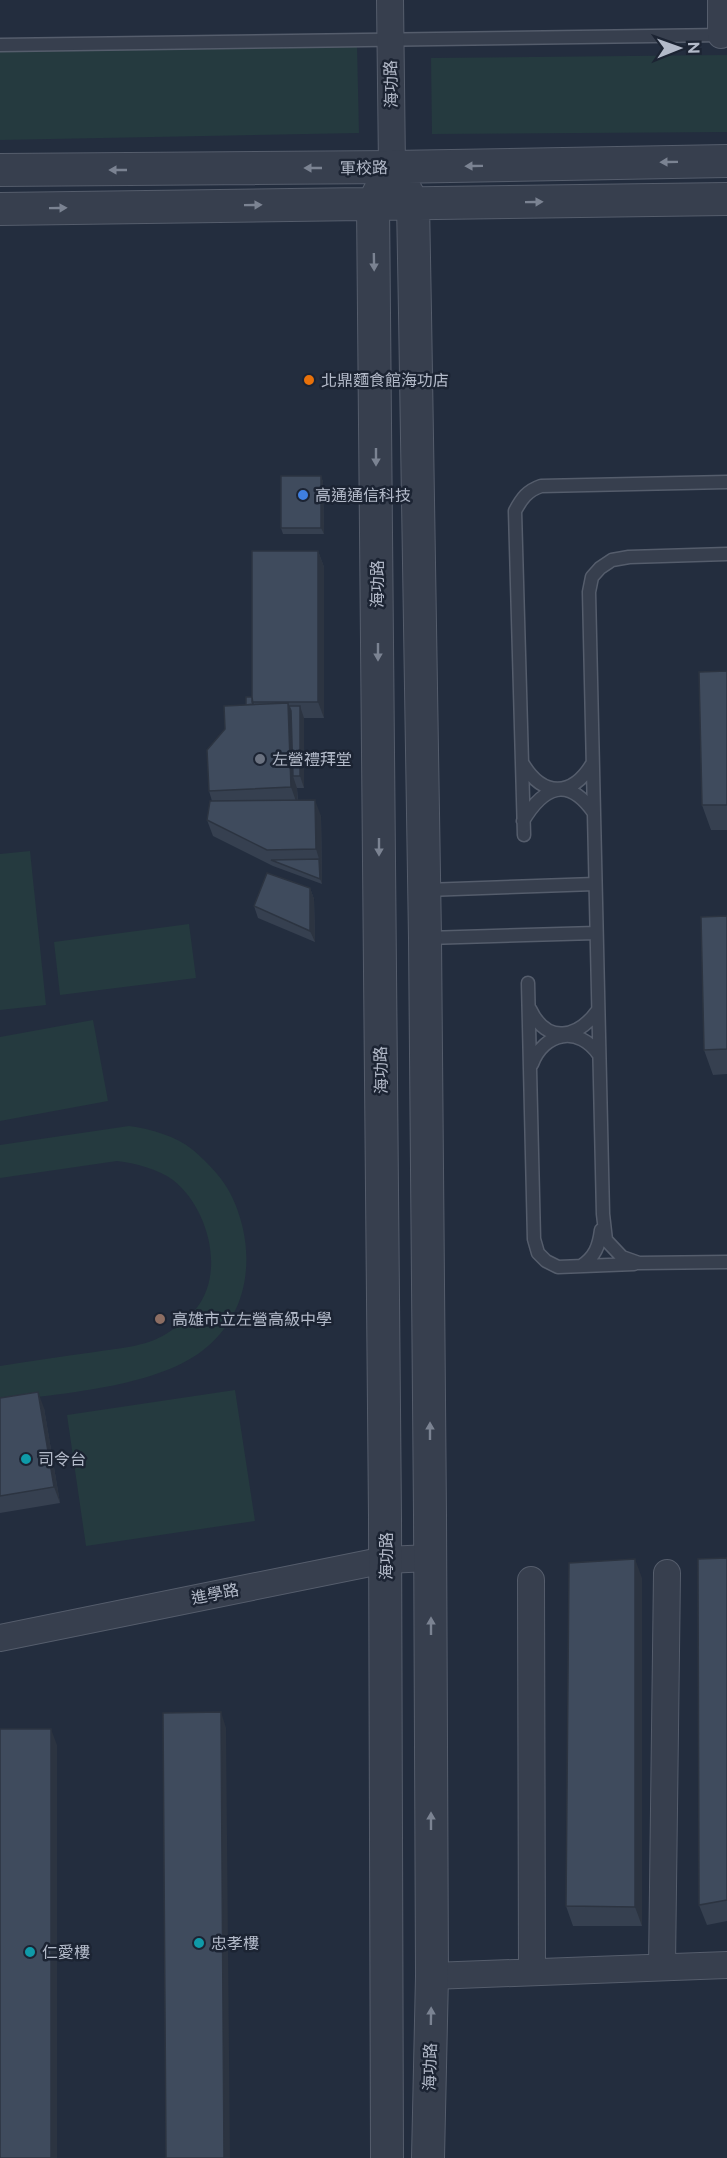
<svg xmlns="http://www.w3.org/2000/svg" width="727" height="2158" viewBox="0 0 727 2158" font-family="Raleway,'Noto Sans TC',sans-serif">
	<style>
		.green { fill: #253a3f }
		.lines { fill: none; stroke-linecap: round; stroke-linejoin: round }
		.service-casing { stroke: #555d6c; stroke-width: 15 }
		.minor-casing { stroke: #555d6c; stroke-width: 28 }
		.tertiary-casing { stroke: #555d6c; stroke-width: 34 }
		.service { stroke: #373f4e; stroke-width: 12 }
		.minor { stroke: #373f4e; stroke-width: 26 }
		.tertiary { stroke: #373f4e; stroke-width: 32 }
		.wall { fill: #364050 }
		.shaded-wall { fill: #2c3441 }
		.building { fill: #3f4b5d; stroke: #2c3441; stroke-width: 1.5 }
		.oneway { fill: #7b8392 }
		.food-dot { fill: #e8710a; stroke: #1c2433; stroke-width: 2 }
		.shop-dot { fill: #3f7fe0; stroke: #1c2433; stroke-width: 2 }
		.worship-dot { fill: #6b7280; stroke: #1c2433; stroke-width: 2 }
		.education-dot { fill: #8d6e63; stroke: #1c2433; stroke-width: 2 }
		.culture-dot { fill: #0f9aa8; stroke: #1c2433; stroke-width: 2 }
		.labels { text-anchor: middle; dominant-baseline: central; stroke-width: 5; stroke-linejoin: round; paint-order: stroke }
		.street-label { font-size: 16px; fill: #b3bac9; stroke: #1c2433 }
		.poi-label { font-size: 16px; fill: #b3bac9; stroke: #1c2433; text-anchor: start }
	</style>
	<rect width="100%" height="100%" fill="#232d3e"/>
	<path class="green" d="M 357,45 L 359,133 L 0,140 L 0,52 Z
		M 727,55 L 727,132 L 432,134 L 431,58 Z
		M 30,851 L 46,1005 L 0,1010 L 0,854 Z
		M 189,924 L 196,978 L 60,995 L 54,942 Z
		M 93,1020 L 108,1101 L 0,1121 L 0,1037 Z
		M 129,1126 C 151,1129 176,1136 193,1150 C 208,1163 225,1180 233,1199 C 257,1252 250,1315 202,1351 C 153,1388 60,1393 0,1402 L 0,1366 C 32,1361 63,1356 95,1352 C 119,1348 145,1347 166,1334 C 180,1325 197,1312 204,1296 C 222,1259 204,1204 173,1180 C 158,1169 135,1163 117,1161 L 0,1178 L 0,1145 Z
		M 235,1390 L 255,1521 L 86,1546 L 67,1415 Z"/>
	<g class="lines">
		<g class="service-casing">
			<path id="service" d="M 0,45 L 723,35
				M 727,554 L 629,557 L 612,560 L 600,568 L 592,577 L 589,592 L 603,1214 L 606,1240 L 622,1257 L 639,1263 L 727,1262
				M 523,764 C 543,797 572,797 592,764
				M 523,821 C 544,786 568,776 594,813
				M 524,835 L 515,511 C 522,498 527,491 541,486 L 727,482
				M 426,890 L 595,884
				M 427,938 L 596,933
				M 528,983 L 534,1239 L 538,1253 L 546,1261 L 558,1267 L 634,1264
				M 530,1009 C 547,1045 578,1038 598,1010
				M 532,1064 C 544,1032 579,1025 599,1055
				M 581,1266 C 595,1257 599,1246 601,1230"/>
		</g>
		<g class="minor-casing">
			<path id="minor" d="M 390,0 L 392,167
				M 721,0 L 721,35
				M 531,1580 L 532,1971
				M 0,1638 L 385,1560 L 431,1558
				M 662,1966 L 667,1573
				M 432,1976 L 727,1965"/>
		</g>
		<g class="tertiary-casing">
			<path id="tertiary" d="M 392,167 L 413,203 L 415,313 L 425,938 L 430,1515 L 432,1976 L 428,2158
				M 0,170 L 392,167 L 727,161
				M 0,209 L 727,199
				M 387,2158 L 385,1518 L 373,204 L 392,167"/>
		</g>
		<use href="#service" class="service"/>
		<use href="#minor" class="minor"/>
		<use href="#tertiary" class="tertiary"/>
	</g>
	<path class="wall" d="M 321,476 L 323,482 L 324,534 L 283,534 L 281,528 Z
		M 318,551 L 324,567 L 324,718 L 304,718 L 304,788 L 297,788 L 298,800 L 321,816 L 322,884 L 273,866 L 213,836 L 207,820 L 212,801 L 209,791 L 246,705 L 252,697 Z
		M 727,671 L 727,830 L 711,830 L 702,805 Z
		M 310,888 L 314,899 L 315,942 L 258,918 L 254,906 Z
		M 727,916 L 727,1074 L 713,1075 L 704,1050 Z
		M 0,1398 L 44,1408 L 60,1503 L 0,1513 Z
		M 727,1558 L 727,1921 L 707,1925 L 699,1905 Z
		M 642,1578 L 642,1926 L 573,1926 L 566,1906 Z"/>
	<path class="shaded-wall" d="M 321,476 L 323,482 L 324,534 L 321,528 Z
		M 318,551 L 324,567 L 324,718 L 318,702 Z
		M 288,703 L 295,723 L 293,776 L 297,788 L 298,807 L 291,787 Z
		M 300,706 L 304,718 L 304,788 L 300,776 Z
		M 315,800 L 321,816 L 322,884 L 320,879 L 319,859 L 316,849 Z
		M 310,888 L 314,899 L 315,942 L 310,931 Z
		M 38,1392 L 44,1408 L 60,1503 L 54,1487 Z
		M 635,1559 L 642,1578 L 642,1926 L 635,1907 Z
		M 221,1712 L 226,1728 L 230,2158 L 224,2158 Z
		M 51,1729 L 57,1745 L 57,2158 L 51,2158 Z"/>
	<path class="building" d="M 281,476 L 321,476 L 321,528 L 281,528 Z
		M 252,551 L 318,551 L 318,702 L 252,702 Z
		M 727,671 L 727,805 L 702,805 L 699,672 Z
		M 246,697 L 252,697 L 253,704 L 246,705 Z
		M 288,703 L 291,787 L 209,791 L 207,750 L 225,729 L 224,706 Z
		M 289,706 L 300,706 L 300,776 L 293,776 L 291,711 Z
		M 315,800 L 316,849 L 267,850 L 207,820 L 210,801 Z
		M 319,859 L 320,879 L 271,860 Z
		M 267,873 L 310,888 L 310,931 L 254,906 Z
		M 727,916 L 727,1049 L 704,1050 L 701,917 Z
		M 38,1392 L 54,1487 L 0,1496 L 0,1398 Z
		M 727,1558 L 727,1900 L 699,1905 L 698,1559 Z
		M 635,1559 L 635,1907 L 566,1906 L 569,1563 Z
		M 221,1712 L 224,2158 L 166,2158 L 163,1713 Z
		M 0,1729 L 51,1729 L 51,2158 L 0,2158 Z"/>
	<defs><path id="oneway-solid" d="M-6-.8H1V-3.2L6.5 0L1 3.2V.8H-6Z" transform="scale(1.5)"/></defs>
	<g class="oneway">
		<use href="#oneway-solid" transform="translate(669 162) rotate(179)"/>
		<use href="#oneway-solid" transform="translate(474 166) rotate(179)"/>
		<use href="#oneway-solid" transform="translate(313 168) rotate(180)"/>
		<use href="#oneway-solid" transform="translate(118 170) rotate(180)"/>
		<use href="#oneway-solid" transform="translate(534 202) rotate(-1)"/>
		<use href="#oneway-solid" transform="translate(253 205) rotate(-1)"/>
		<use href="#oneway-solid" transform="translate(58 208) rotate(-1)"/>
		<use href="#oneway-solid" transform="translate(374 262) rotate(89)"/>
		<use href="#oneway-solid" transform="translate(376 457) rotate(90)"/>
		<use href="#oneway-solid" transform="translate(378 652) rotate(90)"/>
		<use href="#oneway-solid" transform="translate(379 847) rotate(90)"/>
		<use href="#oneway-solid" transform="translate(430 1431) rotate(-90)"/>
		<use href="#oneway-solid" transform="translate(431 1626) rotate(-90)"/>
		<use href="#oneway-solid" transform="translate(431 1821) rotate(-90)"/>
		<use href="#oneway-solid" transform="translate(431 2016) rotate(-89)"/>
	</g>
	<circle class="food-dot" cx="309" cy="380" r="6"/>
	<circle class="shop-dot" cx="303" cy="495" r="6"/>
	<circle class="worship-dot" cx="260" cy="759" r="6"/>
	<circle class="education-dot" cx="160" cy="1319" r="6"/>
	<g class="culture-dot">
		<circle cx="26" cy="1459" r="6"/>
		<circle cx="199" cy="1943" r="6"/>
		<circle cx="30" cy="1952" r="6"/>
	</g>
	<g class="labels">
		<g class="street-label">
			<text transform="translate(391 84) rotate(-91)">海功路</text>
			<text transform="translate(364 168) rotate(-1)">軍校路</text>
			<text transform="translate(377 584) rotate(-90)">海功路</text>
			<text transform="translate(381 1070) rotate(-91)">海功路</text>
			<text transform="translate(386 1556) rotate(-90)">海功路</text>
			<text transform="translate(215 1594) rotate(-11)">進學路</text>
			<text transform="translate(430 2067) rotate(-89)">海功路</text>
		</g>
		<g class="poi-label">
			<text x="321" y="380">北鼎麵食館海功店</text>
			<text x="315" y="495">高通通信科技</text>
			<text x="272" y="759">左營禮拜堂</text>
			<text x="172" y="1319">高雄市立左營高級中學</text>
			<text x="38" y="1459">司令台</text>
			<text x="211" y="1943">忠孝樓</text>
			<text x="42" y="1952">仁愛樓</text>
		</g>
	</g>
	<g transform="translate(679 48) rotate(89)" stroke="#1c2433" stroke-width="4.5" paint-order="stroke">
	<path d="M0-4.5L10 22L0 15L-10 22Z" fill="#b3bac9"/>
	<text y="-9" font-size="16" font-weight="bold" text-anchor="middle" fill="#b3bac9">N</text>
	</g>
</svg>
